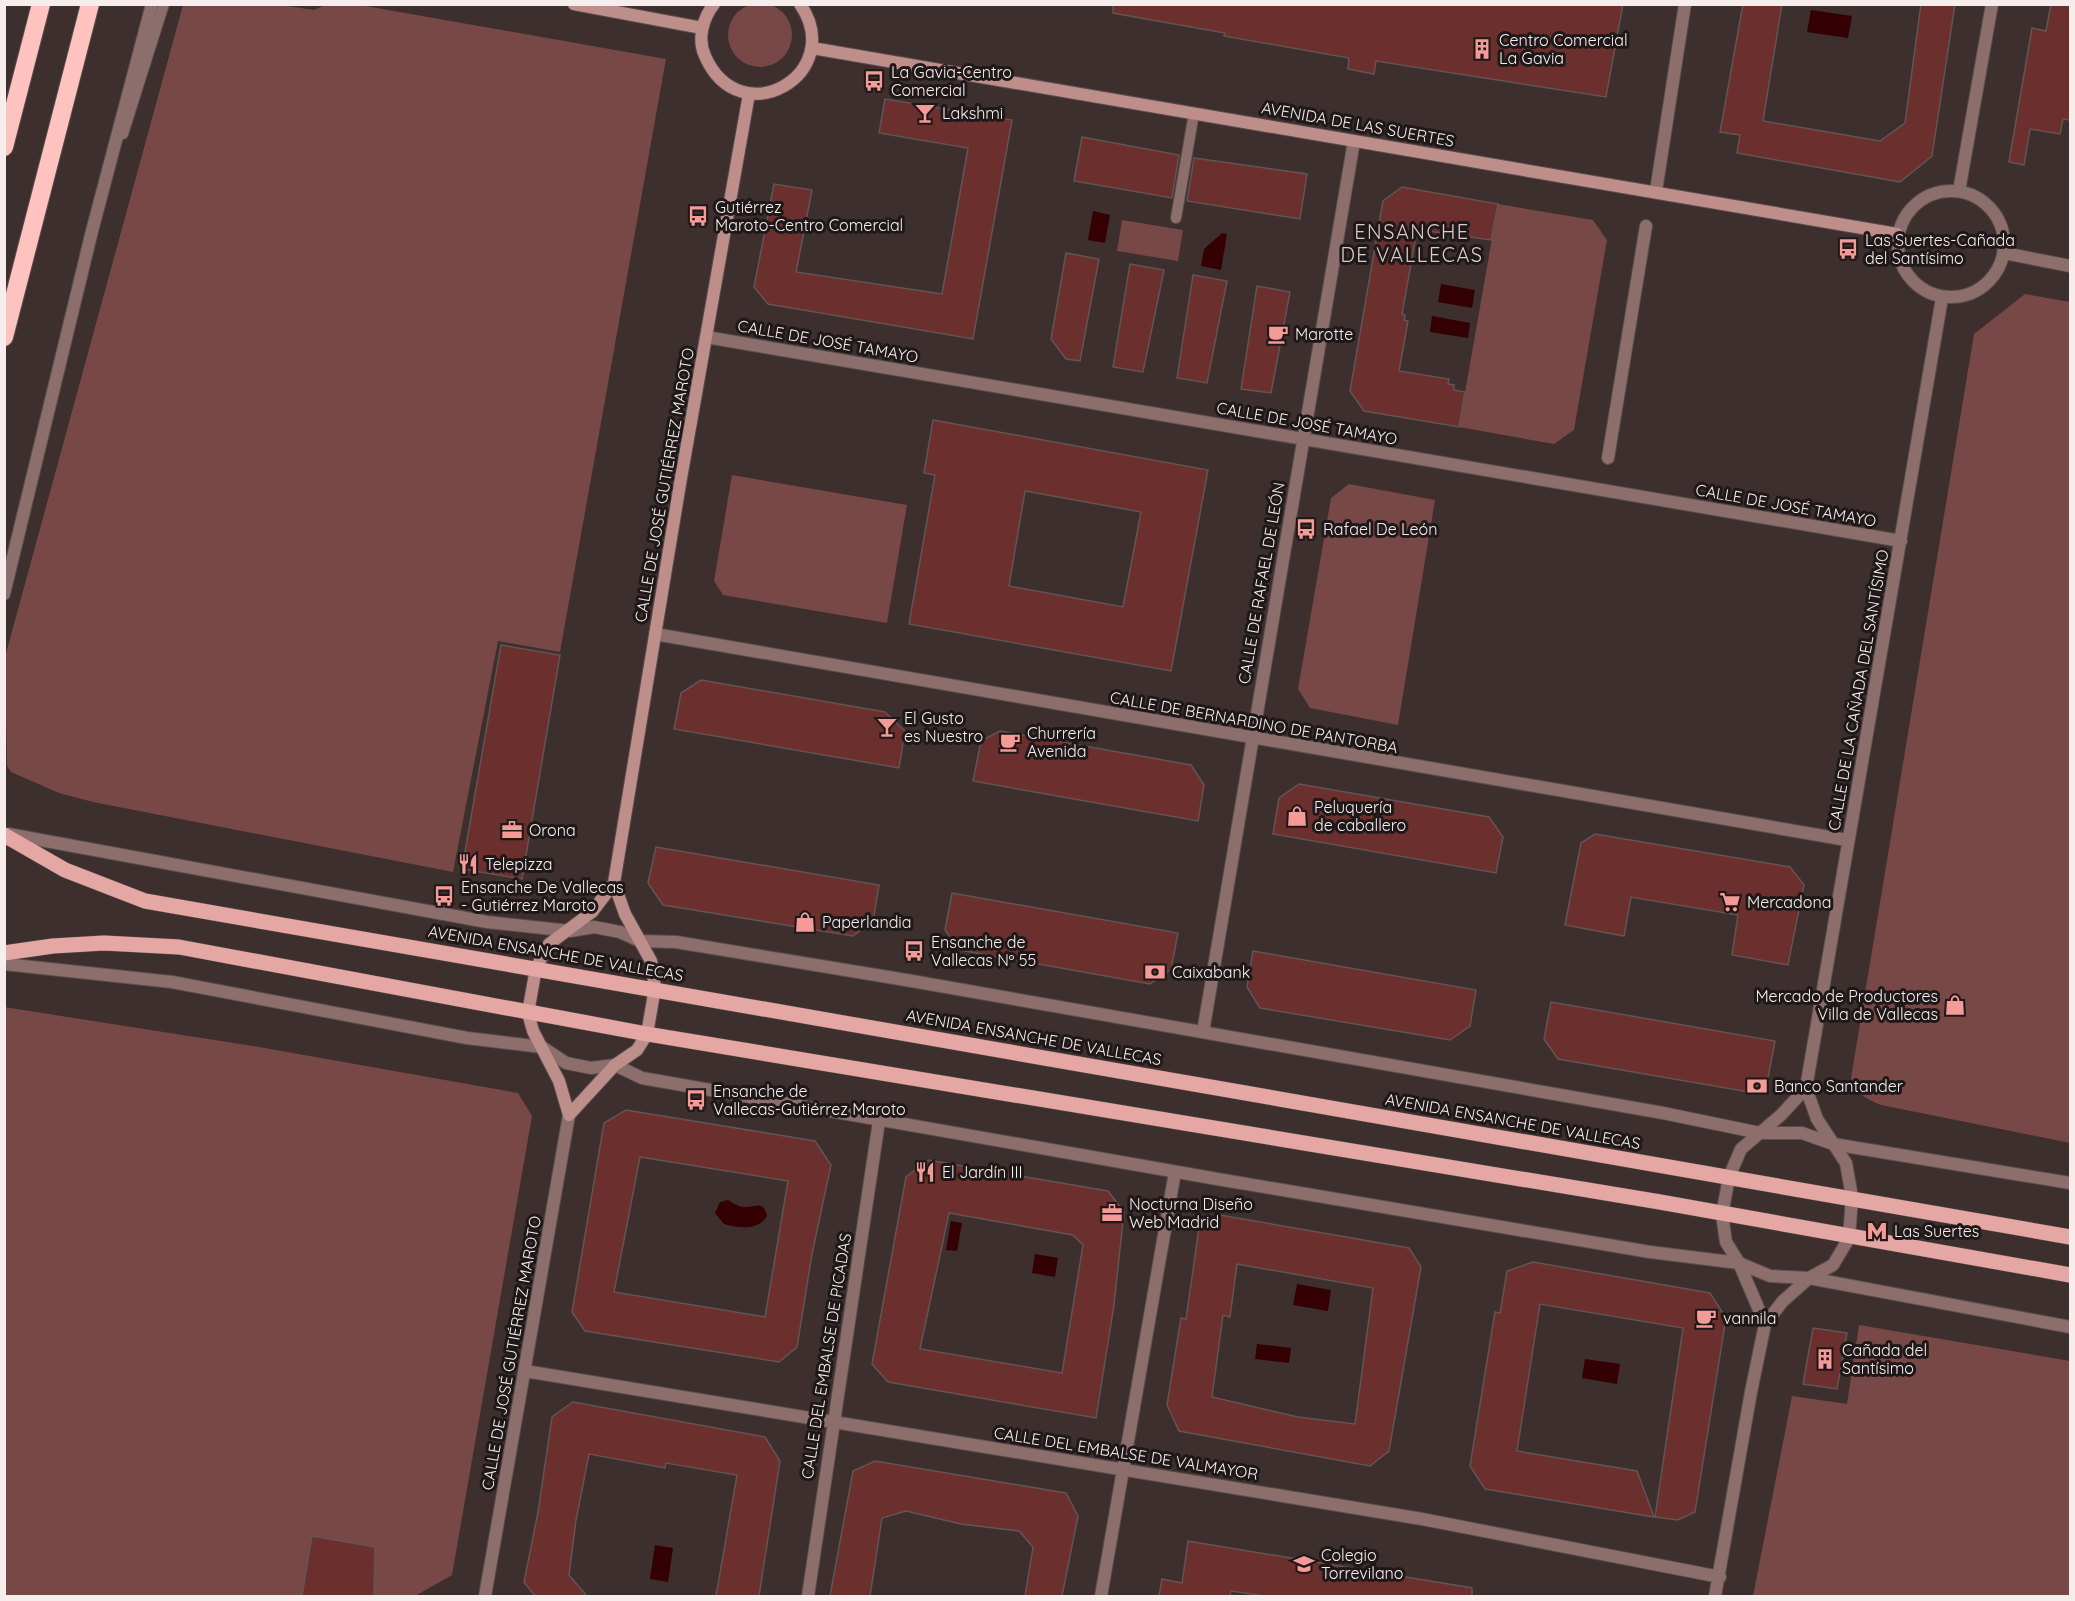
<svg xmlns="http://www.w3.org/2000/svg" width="2075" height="1601" viewBox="0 0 2075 1601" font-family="Quicksand,sans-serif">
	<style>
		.green { fill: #774846 }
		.water { fill: #350003 }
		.building { fill: #6b2f2e; stroke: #645453; stroke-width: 1.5; fill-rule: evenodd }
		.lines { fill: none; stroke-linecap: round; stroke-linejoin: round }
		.service-casing { stroke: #5a4d4c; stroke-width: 12 }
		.pedestrian-casing { stroke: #5a4d4c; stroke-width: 14 }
		.minor-casing { stroke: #5a4d4c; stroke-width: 14 }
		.tertiary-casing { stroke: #5a4d4c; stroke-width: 14 }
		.secondary-casing { stroke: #5a4d4c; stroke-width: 14 }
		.primary-casing { stroke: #5a4d4c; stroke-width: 16 }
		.motorway-casing { stroke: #5a4d4c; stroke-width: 20 }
		.service { stroke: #8c6e6c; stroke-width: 10 }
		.pedestrian { stroke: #8c6e6c; stroke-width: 12 }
		.minor { stroke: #8c6e6c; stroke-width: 12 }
		.tertiary { stroke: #8c6e6c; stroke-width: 12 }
		.secondary { stroke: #be8e8b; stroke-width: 12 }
		.primary { stroke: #e5a7a3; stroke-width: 15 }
		.motorway { stroke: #fec3bf; stroke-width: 18 }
		.labels { text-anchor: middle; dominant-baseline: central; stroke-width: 6; stroke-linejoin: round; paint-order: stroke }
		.poi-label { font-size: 16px; fill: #f6edec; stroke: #1f1818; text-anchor: start }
		.street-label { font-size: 16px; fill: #f6edec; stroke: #1f1818 }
		.quarter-label { font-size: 20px; letter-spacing: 1.5px; fill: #ddcbca; stroke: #1f1818 }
	</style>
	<rect width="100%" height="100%" fill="#3c2f2e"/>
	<path class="green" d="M728 35a32 32 0 1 1 64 0a32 32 0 1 1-64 0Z
		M 183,5 L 281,5 L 314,10 L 325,5 L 360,5 L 666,59 L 560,652 L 498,641 L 453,872 L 93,802 L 59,793 L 11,772 L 7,766 L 5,657 Z
		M 1498,204 L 1593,220 L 1607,240 L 1574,430 L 1554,444 L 1459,427 Z
		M 1122,220 L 1183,230 L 1178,261 L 1117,251 Z
		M 2025,294 L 2070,302 L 2070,1143 L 1881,1105 C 1865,1099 1857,1093 1851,1078 L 1974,334 Z
		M 732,475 L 907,505 L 887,623 L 723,595 L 714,581 Z
		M 1349,484 L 1435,500 L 1398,725 L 1310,708 L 1298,689 L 1331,498 Z
		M 4,1007 L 259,1047 L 518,1093 L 532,1116 L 452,1575 L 415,1596 L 5,1596 Z
		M 1859,1325 L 2070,1361 L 2070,1596 L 1753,1596 L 1792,1396 L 1847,1404 Z"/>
	<path class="water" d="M 1811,10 L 1852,16 L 1848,38 L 1807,32 Z
		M 1093,211 L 1110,215 L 1105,243 L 1088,240 Z
		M 1222,233 L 1227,234 L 1221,270 L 1201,266 L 1204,249 Z
		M 1441,284 L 1475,290 L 1472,308 L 1438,302 Z
		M 1432,316 L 1470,323 L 1468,338 L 1430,332 Z
		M 728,1200 C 733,1203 737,1206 743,1207 C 755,1208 763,1199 767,1216 C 758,1231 738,1228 724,1224 L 715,1213 L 720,1202 Z
		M 951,1221 L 962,1223 L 957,1251 L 946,1250 Z
		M 1035,1254 L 1058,1258 L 1055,1277 L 1032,1273 Z
		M 1297,1284 L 1331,1290 L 1328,1311 L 1293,1305 Z
		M 1257,1344 L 1291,1348 L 1289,1363 L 1255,1359 Z
		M 1585,1359 L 1620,1364 L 1617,1384 L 1582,1378 Z
		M 655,1545 L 673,1548 L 668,1582 L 650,1579 Z"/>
	<path class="building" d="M 1113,4 L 1623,4 L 1606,97 L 1376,61 L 1374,74 L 1348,69 L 1349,58 L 1224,36 L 1225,33 L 1113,13 Z
		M 1743,4 L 1782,4 L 1763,121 L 1880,141 L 1905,123 L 1921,4 L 1955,4 L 1932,156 L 1900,182 L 1737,153 L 1740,135 L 1720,132 Z
		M 2051,4 L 2070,4 L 2070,120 L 2063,119 L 2060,134 L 2030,129 L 2024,165 L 2009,162 L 2032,28 L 2046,31 Z
		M 885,99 L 1012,120 L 973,339 L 768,304 L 754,287 L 774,184 L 812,190 L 796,272 L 942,294 L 968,148 L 879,133 Z
		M 1082,137 L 1179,155 L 1172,198 L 1074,181 Z
		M 1194,158 L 1307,174 L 1300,219 L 1187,201 Z
		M 1402,187 L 1498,204 L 1491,240 L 1421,230 L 1420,237 L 1416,236 L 1402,314 L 1405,315 L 1404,320 L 1408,321 L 1399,371 L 1449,379 L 1448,384 L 1454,385 L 1454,390 L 1465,392 L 1459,427 L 1364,411 L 1350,391 L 1383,201 Z
		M 1066,253 L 1099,259 L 1080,361 L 1066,359 L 1051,339 Z
		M 1130,264 L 1164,270 L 1143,372 L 1113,367 Z
		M 1193,275 L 1227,281 L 1207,383 L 1177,378 Z
		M 1257,286 L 1290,292 L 1271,393 L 1241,389 Z
		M 933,420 L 1208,470 L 1171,671 L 909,624 L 935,475 L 924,473 ZM 1025,491 L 1141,512 L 1123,607 L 1009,586 Z
		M 501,645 L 560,655 L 522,879 L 462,869 Z
		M 701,680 L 885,712 L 905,731 L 899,768 L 674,729 L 681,693 Z
		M 1000,731 L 1191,765 L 1204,785 L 1198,821 L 973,781 L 981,741 Z
		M 1299,784 L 1489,817 L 1503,837 L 1496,873 L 1273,834 L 1279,798 Z
		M 1595,834 L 1790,867 L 1804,885 L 1788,965 L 1732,955 L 1738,915 L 1631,897 L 1624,936 L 1565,925 L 1581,843 Z
		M 656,847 L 879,885 L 873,921 L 853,936 L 663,905 L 648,883 Z
		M 952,893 L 1178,933 L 1171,969 L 1150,984 L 960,950 L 945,930 Z
		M 1253,951 L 1476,990 L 1470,1026 L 1450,1040 L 1260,1008 L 1247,987 Z
		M 1551,1002 L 1775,1041 L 1768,1078 L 1749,1092 L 1558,1059 L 1544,1039 Z
		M 626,1110 L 815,1141 L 831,1165 L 812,1254 L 797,1347 L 779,1362 L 585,1331 L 572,1312 L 604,1123 ZM 640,1157 L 788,1181 L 765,1317 L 614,1292 Z
		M 928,1160 L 1108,1191 L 1124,1212 L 1114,1305 L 1096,1418 L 888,1382 L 872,1364 L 906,1177 ZM 949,1213 L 1073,1235 L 1083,1245 L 1062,1373 L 920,1349 Z
		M 1220,1215 L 1409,1248 L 1421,1267 L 1389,1451 L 1370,1466 L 1179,1431 L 1167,1405 L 1181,1318 L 1186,1319 L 1199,1228 ZM 1237,1264 L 1373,1288 L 1355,1424 L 1298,1417 L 1212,1397 L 1223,1315 L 1230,1317 Z
		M 1533,1262 L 1710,1293 L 1726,1318 L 1695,1512 L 1678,1520 L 1655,1517 L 1683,1328 L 1540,1304 L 1517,1451 L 1637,1471 L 1654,1517 L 1485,1489 L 1470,1466 L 1495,1312 L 1500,1313 L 1507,1271 Z
		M 1813,1328 L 1847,1333 L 1837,1389 L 1803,1384 Z
		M 573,1402 L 765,1437 L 780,1461 L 759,1596 L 716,1596 L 737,1475 L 666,1463 L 665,1468 L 589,1454 L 576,1520 L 569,1575 L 587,1596 L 535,1596 L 524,1582 L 538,1512 L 552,1417 Z
		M 875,1461 L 1066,1493 L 1078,1516 L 1062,1596 L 1025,1596 L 1033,1547 L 1019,1531 L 961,1524 L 906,1511 L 882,1518 L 870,1596 L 830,1596 L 853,1471 Z
		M 312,1536 L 375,1547 L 374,1596 L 302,1596 Z
		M 1188,1541 L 1472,1588 L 1472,1596 L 1266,1596 L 1231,1591 L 1230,1596 L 1159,1596 L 1162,1579 L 1182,1583 Z"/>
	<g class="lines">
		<g class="service-casing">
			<path id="service" d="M 123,134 L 164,4
				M 1176,218 L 1194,113"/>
		</g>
		<g class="pedestrian-casing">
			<path id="pedestrian" d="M 1608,458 L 1646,226"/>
		</g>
		<g class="minor-casing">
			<path id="minor" d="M1898 244a53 53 0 1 1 106 0a53 53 0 1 1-106 0Z
				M 1656,191 L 1685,4
				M 1959,191 L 1992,4
				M 2004,253 L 2070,266
				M 706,337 L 1901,541
				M 655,634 L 1847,840
				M 1203,1032 L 1354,141
				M 1806,1088 L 1942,298
				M 525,1371 L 1422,1519 L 1720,1577
				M 485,1596 L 569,1115
				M 808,1596 L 879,1121
				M 1101,1596 L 1175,1172
				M 1715,1596 L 1751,1392 L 1765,1324 L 1783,1301 L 1809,1278 L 1833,1265 L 1849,1238 L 1852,1197 L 1846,1163 L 1817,1119 L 1806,1088 L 1781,1115 L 1741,1149 L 1729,1177 L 1722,1215 L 1726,1242 L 1739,1263 L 1765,1324"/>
		</g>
		<g class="tertiary-casing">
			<path id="tertiary" d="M 4,594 L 92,231 L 152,4
				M 8,834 L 487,922 L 570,931 L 594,927 L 620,932 L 640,941 L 676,942 L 906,980 L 1663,1113 L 1760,1133 L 1802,1133 L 1833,1144 L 2070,1183
				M 4,964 L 172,982 L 467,1038 L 542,1047 L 566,1063 L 591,1068 L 615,1065 L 642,1078 L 1223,1180 L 1650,1252 L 1739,1263 L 1770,1276 L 1809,1278 L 2070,1327"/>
		</g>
		<g class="secondary-casing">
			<path id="secondary" d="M 574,4 L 702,28
				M 714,4 C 703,18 697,39 705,56 C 740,136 848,74 800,4
				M 812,48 L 1897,234
				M 569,1115 L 615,1065 L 637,1050 L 647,1034 L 655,988 L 651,961 L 625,914 L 614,883 L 680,484 L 749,94
				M 569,1115 L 559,1081 L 533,1031 L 528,1013 L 536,968 L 549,944 L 592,912 L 614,883"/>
		</g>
		<g class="primary-casing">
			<path id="primary" d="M 4,835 L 65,870 L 145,901 L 2070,1237
				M 4,953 L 53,946 L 104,943 L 179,947 L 647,1034 L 1660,1202 L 2070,1275"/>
		</g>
		<g class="motorway-casing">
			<path id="motorway" d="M 4,147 L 41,4
				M 4,337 L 90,4"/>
		</g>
		<use href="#service" class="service"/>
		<use href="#pedestrian" class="pedestrian"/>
		<use href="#minor" class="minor"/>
		<use href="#tertiary" class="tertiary"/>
		<use href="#secondary" class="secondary"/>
		<use href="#primary" class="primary"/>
		<use href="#motorway" class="motorway"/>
	</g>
	<defs>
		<g id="building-bare" transform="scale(1.62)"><path d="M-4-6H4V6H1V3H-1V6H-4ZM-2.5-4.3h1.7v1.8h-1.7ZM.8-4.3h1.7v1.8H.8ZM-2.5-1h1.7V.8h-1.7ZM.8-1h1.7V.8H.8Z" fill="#f59b97" stroke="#1f1818" stroke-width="2.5" paint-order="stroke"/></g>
		<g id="bus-bare" transform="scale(1.62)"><path d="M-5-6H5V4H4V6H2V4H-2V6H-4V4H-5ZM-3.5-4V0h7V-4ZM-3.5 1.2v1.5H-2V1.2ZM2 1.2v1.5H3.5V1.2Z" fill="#f59b97" stroke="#1f1818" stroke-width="2.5" paint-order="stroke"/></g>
		<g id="bar-bare" transform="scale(1.62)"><path d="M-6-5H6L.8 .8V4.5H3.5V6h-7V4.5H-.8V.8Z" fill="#f59b97" stroke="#1f1818" stroke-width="2.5" paint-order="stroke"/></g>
		<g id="cafe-bare" transform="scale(1.62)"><path d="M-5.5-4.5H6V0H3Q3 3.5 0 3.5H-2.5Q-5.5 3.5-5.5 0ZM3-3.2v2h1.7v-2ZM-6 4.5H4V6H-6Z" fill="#f59b97" stroke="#1f1818" stroke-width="2.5" paint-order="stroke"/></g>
		<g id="shop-bare" transform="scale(1.62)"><path d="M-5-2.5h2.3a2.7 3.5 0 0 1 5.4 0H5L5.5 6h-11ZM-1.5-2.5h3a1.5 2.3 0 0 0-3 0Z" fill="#f59b97" stroke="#1f1818" stroke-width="2.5" paint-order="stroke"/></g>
		<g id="office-bare" transform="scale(1.62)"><path d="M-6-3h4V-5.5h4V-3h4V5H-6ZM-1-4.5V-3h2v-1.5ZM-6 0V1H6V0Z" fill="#f59b97" stroke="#1f1818" stroke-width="2.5" paint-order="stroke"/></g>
		<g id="restaurant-bare" transform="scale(1.62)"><path d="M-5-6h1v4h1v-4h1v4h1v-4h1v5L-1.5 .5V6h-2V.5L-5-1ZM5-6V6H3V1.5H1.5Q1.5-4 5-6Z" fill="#f59b97" stroke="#1f1818" stroke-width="2.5" paint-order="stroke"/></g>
		<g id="supermarket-bare" transform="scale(1.62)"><path d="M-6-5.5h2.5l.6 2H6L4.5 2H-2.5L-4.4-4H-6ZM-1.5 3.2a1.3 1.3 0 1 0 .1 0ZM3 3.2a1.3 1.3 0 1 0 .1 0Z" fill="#f59b97" stroke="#1f1818" stroke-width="2.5" paint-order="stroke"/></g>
		<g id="bank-bare" transform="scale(1.62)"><path d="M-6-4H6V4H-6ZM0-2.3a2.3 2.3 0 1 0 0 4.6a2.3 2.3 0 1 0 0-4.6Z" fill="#f59b97" stroke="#1f1818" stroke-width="2.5" paint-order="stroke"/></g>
		<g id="metro-bare" transform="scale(1.62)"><path d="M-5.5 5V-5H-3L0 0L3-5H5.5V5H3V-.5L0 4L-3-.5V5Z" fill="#f59b97" stroke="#1f1818" stroke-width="2.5" paint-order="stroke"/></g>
		<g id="school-bare" transform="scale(1.62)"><path d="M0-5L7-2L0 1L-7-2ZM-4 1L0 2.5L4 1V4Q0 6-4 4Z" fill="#f59b97" stroke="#1f1818" stroke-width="2.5" paint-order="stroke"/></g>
	</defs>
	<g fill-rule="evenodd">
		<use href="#building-bare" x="1482" y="49"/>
		<use href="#bus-bare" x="874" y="81"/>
		<use href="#bar-bare" x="925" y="113"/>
		<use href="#bus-bare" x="698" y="216"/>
		<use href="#bus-bare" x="1848" y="249"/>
		<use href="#cafe-bare" x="1278" y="334"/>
		<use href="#bus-bare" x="1306" y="529"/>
		<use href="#bar-bare" x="887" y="727"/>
		<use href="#cafe-bare" x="1010" y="742"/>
		<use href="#shop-bare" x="1297" y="816"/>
		<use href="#office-bare" x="512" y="830"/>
		<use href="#restaurant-bare" x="468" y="864"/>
		<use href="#bus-bare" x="444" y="896"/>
		<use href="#supermarket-bare" x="1730" y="902"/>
		<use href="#shop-bare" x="805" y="922"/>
		<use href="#bus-bare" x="914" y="951"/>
		<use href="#bank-bare" x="1155" y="972"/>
		<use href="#shop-bare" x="1955" y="1005"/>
		<use href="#bank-bare" x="1757" y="1086"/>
		<use href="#bus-bare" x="696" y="1100"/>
		<use href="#restaurant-bare" x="925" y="1172"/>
		<use href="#office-bare" x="1112" y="1213"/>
		<use href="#metro-bare" x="1877" y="1231"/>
		<use href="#cafe-bare" x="1706" y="1318"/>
		<use href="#building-bare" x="1825" y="1359"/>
		<use href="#school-bare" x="1304" y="1564"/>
	</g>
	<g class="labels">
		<g class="poi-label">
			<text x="1499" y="40">Centro Comercial<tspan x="1499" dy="18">La Gavia</tspan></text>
			<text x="891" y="72">La Gavia-Centro<tspan x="891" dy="18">Comercial</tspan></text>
			<text x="942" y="113">Lakshmi</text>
			<text x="715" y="207">Gutiérrez<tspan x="715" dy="18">Maroto-Centro Comercial</tspan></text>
			<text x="1865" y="240">Las Suertes-Cañada<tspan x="1865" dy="18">del Santísimo</tspan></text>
			<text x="1295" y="334">Marotte</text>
			<text x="1323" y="529">Rafael De León</text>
			<text x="904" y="718">El Gusto<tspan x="904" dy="18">es Nuestro</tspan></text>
			<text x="1027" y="733">Churrería<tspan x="1027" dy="18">Avenida</tspan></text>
			<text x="1314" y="807">Peluquería<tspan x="1314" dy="18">de caballero</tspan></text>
			<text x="529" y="830">Orona</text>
			<text x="485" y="864">Telepizza</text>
			<text x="461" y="887">Ensanche De Vallecas<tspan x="461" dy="18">- Gutiérrez Maroto</tspan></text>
			<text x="1747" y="902">Mercadona</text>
			<text x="822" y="922">Paperlandia</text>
			<text x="931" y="942">Ensanche de<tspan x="931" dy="18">Vallecas Nº 55</tspan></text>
			<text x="1172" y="972">Caixabank</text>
			<text x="1938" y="996" text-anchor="end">Mercado de Productores<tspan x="1938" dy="18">Villa de Vallecas</tspan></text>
			<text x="1774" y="1086">Banco Santander</text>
			<text x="713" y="1091">Ensanche de<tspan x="713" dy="18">Vallecas-Gutiérrez Maroto</tspan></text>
			<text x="942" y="1172">El Jardín III</text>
			<text x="1129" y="1204">Nocturna Diseño<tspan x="1129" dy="18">Web Madrid</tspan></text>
			<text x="1894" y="1231">Las Suertes</text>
			<text x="1723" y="1318">vannila</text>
			<text x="1842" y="1350">Cañada del<tspan x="1842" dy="18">Santísimo</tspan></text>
			<text x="1321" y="1555">Colegio<tspan x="1321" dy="18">Torrevilano</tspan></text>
		</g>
		<g class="street-label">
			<text transform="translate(1358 124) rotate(10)">AVENIDA DE LAS SUERTES</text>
			<text transform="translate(828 341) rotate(10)">CALLE DE JOSÉ TAMAYO</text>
			<text transform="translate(1307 423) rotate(10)">CALLE DE JOSÉ TAMAYO</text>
			<text transform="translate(664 485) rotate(-80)">CALLE DE JOSÉ GUTIÉRREZ MAROTO</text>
			<text transform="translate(1786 505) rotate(10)">CALLE DE JOSÉ TAMAYO</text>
			<text transform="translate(1261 583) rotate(-80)">CALLE DE RAFAEL DE LEÓN</text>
			<text transform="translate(1858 690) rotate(-80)">CALLE DE LA CAÑADA DEL SANTÍSIMO</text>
			<text transform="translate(1254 722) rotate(10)">CALLE DE BERNARDINO DE PANTORBA</text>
			<text transform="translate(556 953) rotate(10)">AVENIDA ENSANCHE DE VALLECAS</text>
			<text transform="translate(1034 1037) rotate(10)">AVENIDA ENSANCHE DE VALLECAS</text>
			<text transform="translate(1513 1121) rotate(10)">AVENIDA ENSANCHE DE VALLECAS</text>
			<text transform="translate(511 1353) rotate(-80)">CALLE DE JOSÉ GUTIÉRREZ MAROTO</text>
			<text transform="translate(826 1356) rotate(-81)">CALLE DEL EMBALSE DE PICADAS</text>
			<text transform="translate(1126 1453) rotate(9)">CALLE DEL EMBALSE DE VALMAYOR</text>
		</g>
		<g class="quarter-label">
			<text x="1412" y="231">ENSANCHE<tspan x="1412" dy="23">DE VALLECAS</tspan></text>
		</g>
	</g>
	<rect width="2075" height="1601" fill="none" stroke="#f6edec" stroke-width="12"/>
</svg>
